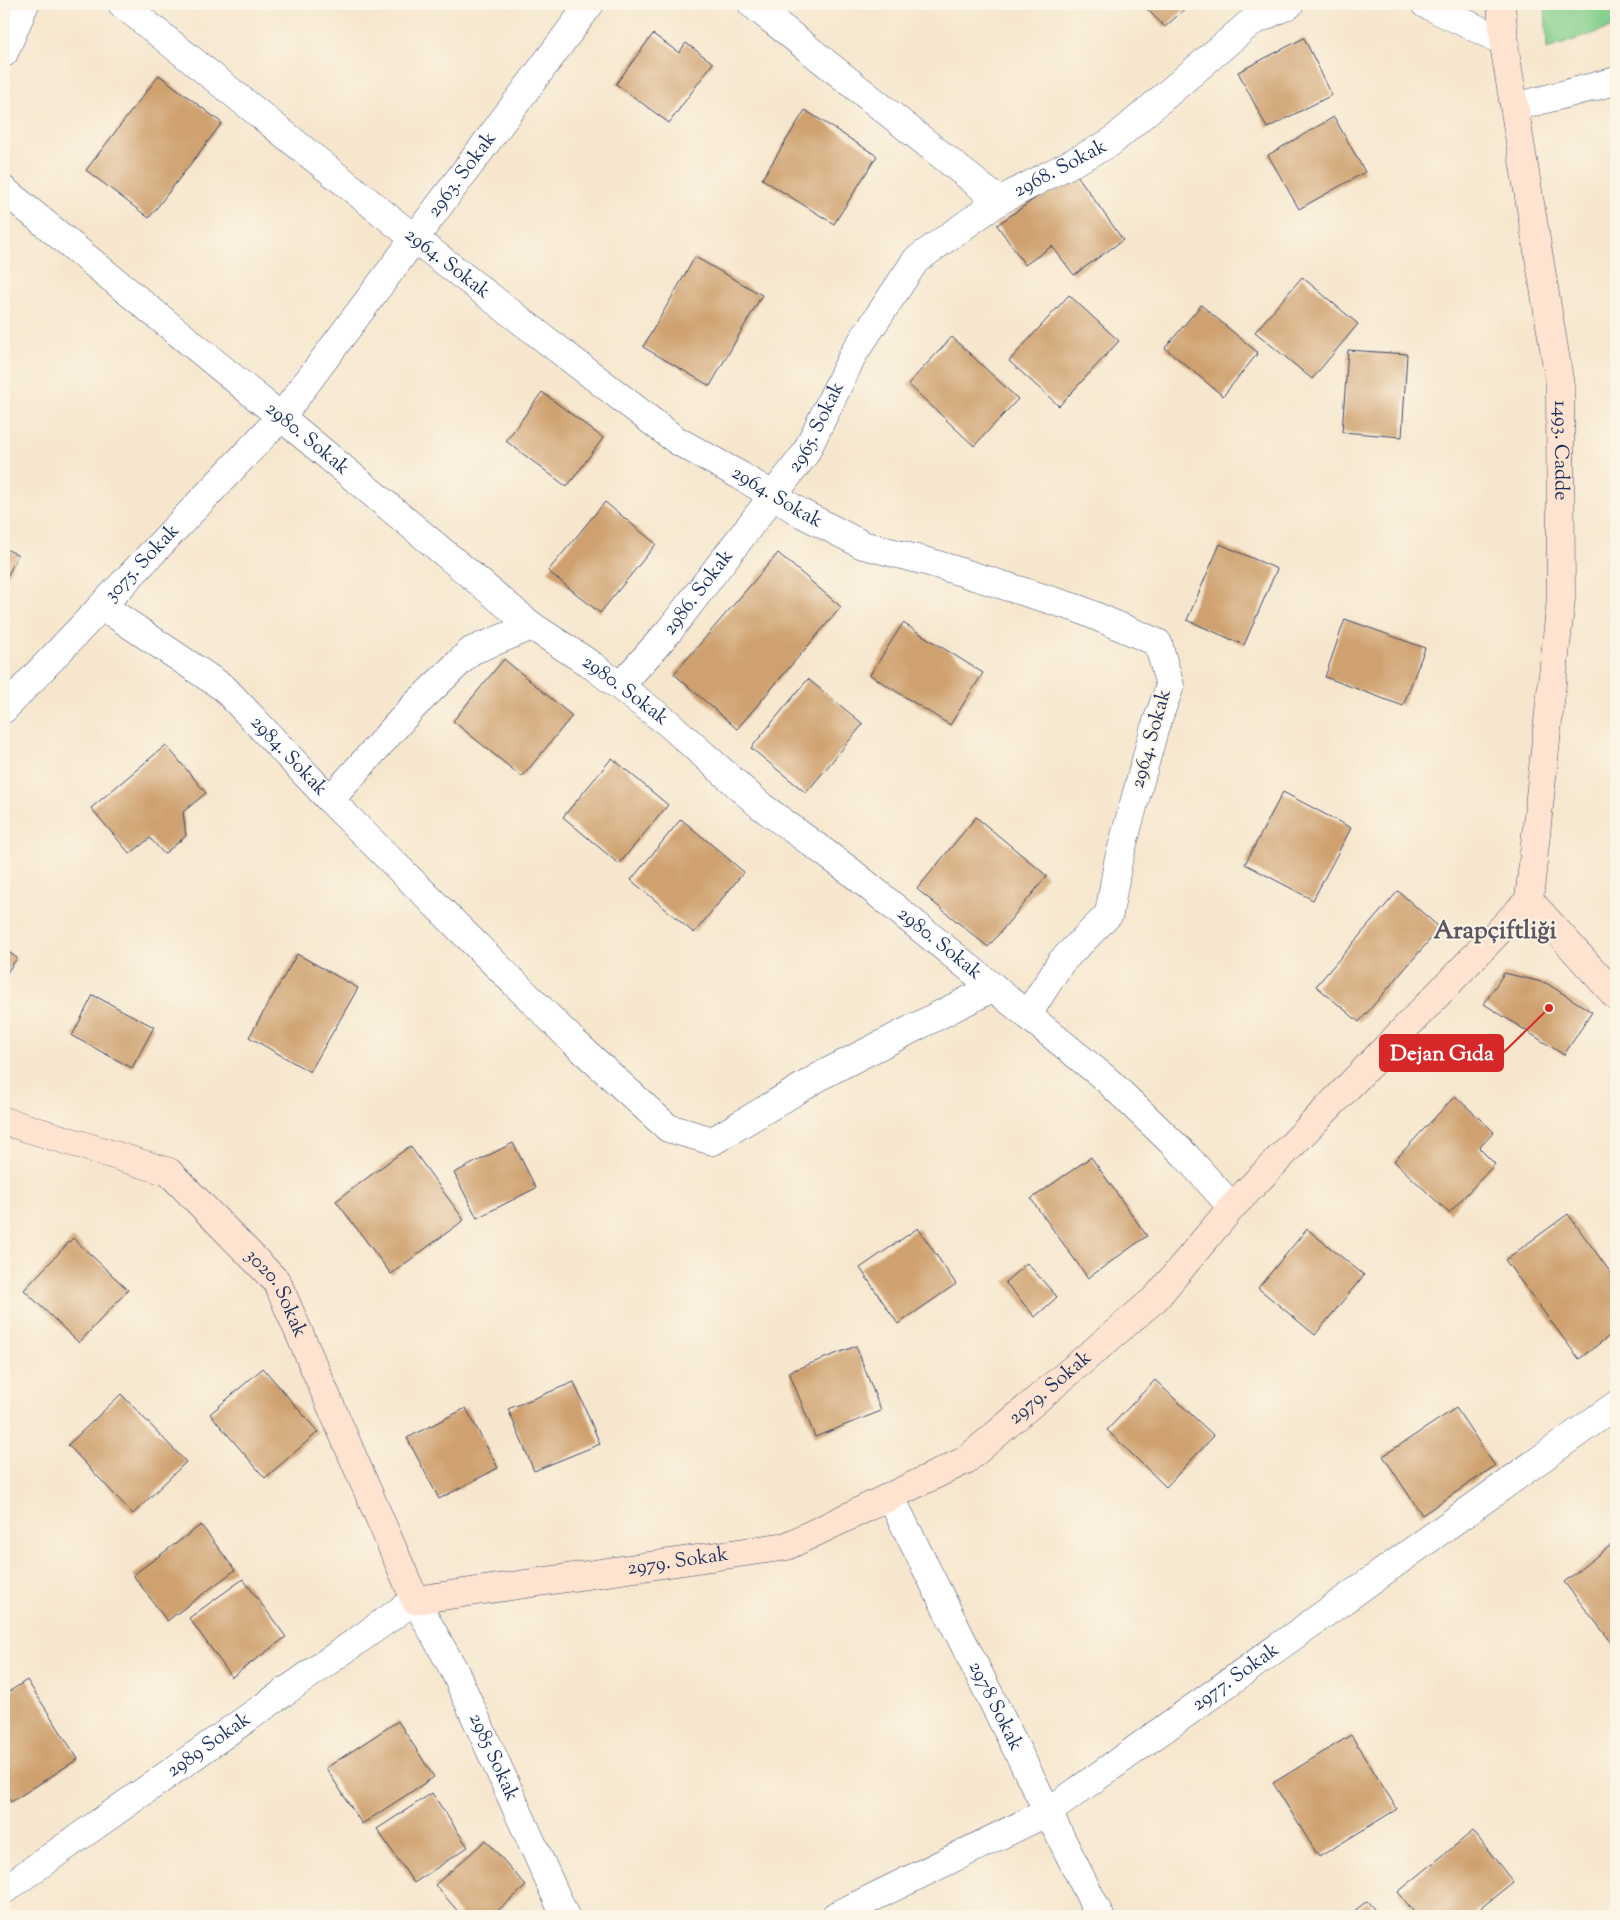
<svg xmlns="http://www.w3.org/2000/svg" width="1620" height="1920" viewBox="0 0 1620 1920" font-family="'Sorts Mill Goudy',serif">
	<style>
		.green { fill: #84cf8c; stroke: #507f75 }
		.building { fill: #cfa16f }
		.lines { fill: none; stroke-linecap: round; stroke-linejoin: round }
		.street-casing { stroke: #3c4a6f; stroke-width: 29 }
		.secondary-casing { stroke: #3c4a6f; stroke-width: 29 }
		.street { stroke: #fff; stroke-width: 28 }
		.secondary { stroke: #fee3d1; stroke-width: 28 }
		.labels { text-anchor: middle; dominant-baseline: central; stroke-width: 4; stroke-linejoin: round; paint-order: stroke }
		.street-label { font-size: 20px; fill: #1b2f5e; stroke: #fcf5e5 }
		.district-label { font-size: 25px; font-weight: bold; fill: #5a5764; stroke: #fcf5e5 }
		.leader { fill: none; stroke: #d62828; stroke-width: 2 }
		.callout-dot { fill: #d62828; stroke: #fcf5e5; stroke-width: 2 }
		.callout { fill: #d62828; stroke: #d62828; stroke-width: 2 }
		.callout-label { font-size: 21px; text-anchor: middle; font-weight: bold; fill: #fff }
	</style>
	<rect width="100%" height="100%" fill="#fcf5e5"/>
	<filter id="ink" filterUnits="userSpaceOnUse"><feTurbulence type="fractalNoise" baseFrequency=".02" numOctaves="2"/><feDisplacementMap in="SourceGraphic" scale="10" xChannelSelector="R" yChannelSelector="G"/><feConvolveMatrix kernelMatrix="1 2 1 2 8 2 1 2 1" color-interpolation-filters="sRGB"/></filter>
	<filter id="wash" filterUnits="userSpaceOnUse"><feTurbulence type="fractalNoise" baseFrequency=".0096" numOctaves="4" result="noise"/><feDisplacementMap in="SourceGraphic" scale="20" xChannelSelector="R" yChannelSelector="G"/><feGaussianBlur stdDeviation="1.12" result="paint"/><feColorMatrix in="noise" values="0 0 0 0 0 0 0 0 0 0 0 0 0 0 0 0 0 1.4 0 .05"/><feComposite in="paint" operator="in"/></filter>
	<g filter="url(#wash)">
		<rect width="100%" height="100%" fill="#f6e6cd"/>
		<path class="green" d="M 1545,4 L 1616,4 L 1616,26 L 1547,49 Z"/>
		<g id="blocks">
			<path class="building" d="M 1142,4 L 1190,4 L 1165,27 Z
				M 653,34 L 679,53 L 686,43 L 713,63 L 669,123 L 616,84 Z
				M 1304,38 L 1332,95 L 1267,128 L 1238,72 Z
				M 159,75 L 222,123 L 149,218 L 86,170 Z
				M 805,110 L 877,156 L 834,224 L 762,179 Z
				M 1334,117 L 1365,172 L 1299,209 L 1268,155 Z
				M 1074,171 L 1123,240 L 1074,275 L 1052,246 L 1025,265 L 997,225 Z
				M 695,257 L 762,295 L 710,386 L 643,347 Z
				M 1302,277 L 1358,324 L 1312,379 L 1255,332 Z
				M 1069,295 L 1119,341 L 1059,406 L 1009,361 Z
				M 1201,305 L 1258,353 L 1223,396 L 1165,348 Z
				M 952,337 L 1018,399 L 974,446 L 908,384 Z
				M 1348,350 L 1407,354 L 1402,437 L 1342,432 Z
				M 542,392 L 603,438 L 567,487 L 506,441 Z
				M 605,502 L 656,544 L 600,613 L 548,571 Z
				M 1220,544 L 1277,569 L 1244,645 L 1187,620 Z
				M 4,548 L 18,555 L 4,583 Z
				M 778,553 L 841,607 L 737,729 L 674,674 Z
				M 1345,619 L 1425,648 L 1403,706 L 1325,677 Z
				M 903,623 L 983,673 L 950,725 L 870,675 Z
				M 504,659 L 572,716 L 522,777 L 453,721 Z
				M 808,679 L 863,724 L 806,793 L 751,748 Z
				M 166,745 L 206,793 L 183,812 L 186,836 L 164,854 L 150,838 L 130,854 L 91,808 Z
				M 612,758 L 668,805 L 619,864 L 563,817 Z
				M 1283,792 L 1351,828 L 1313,900 L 1245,864 Z
				M 976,817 L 1047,876 L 988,947 L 917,889 Z
				M 681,819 L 744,872 L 694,933 L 631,880 Z
				M 1398,891 L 1440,928 L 1359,1022 L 1316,986 Z
				M 4,949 L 17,958 L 4,977 Z
				M 297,954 L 358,988 L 310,1072 L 249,1037 Z
				M 1504,973 L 1546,983 L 1592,1012 L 1564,1055 L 1484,1004 Z
				M 93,995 L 154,1027 L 132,1068 L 72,1036 Z
				M 1455,1096 L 1494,1132 L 1479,1148 L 1495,1164 L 1449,1213 L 1394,1161 Z
				M 513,1143 L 536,1188 L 477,1218 L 454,1173 Z
				M 410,1146 L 464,1220 L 391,1274 L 336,1201 Z
				M 1091,1157 L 1147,1236 L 1088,1278 L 1031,1199 Z
				M 1568,1214 L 1616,1280 L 1616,1331 L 1579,1359 L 1505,1260 Z
				M 918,1228 L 956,1284 L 898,1324 L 860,1268 Z
				M 1307,1229 L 1364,1275 L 1315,1335 L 1258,1288 Z
				M 73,1238 L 128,1290 L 79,1343 L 24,1290 Z
				M 1027,1263 L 1057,1297 L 1035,1317 L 1005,1282 Z
				M 856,1346 L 881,1411 L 815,1437 L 789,1372 Z
				M 263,1368 L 318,1432 L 265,1478 L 210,1414 Z
				M 1155,1380 L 1214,1436 L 1166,1487 L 1107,1430 Z
				M 574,1382 L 600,1444 L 534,1471 L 508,1409 Z
				M 121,1394 L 186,1462 L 133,1514 L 68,1445 Z
				M 466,1408 L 498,1468 L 439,1499 L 407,1438 Z
				M 1456,1408 L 1495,1466 L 1422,1515 L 1383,1456 Z
				M 201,1525 L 235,1570 L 167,1621 L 133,1575 Z
				M 1616,1541 L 1616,1648 L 1564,1582 Z
				M 243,1579 L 286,1637 L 232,1677 L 189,1618 Z
				M 27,1680 L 78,1759 L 11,1802 L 4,1791 L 4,1695 Z
				M 398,1721 L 434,1777 L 362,1824 L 326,1768 Z
				M 1351,1735 L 1397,1809 L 1319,1857 L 1273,1783 Z
				M 432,1793 L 468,1847 L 414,1883 L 377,1829 Z
				M 1473,1831 L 1513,1882 L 1471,1916 L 1417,1916 L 1398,1892 Z
				M 486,1840 L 526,1886 L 492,1916 L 462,1916 L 435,1885 Z
				M 1367,1901 L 1380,1916 L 1348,1916 Z"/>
		</g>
	</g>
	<g filter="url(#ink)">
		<use href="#blocks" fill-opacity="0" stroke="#3c4a6f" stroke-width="1"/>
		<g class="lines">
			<g class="street-casing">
				<g id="street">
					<path id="s1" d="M 122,4 L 415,239 L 676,440 L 741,476 L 801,513 L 863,545 L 929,562 L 1079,609 L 1158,643 L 1170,686 L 1154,730 L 1118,862 L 1109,914 L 1061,962 L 1028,1014"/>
					<path d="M 752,4 L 999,201"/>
					<path d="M 1425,4 L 1505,42"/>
					<path d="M 4,53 L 25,4"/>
					<path d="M 1515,107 L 1616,81"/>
					<path id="s2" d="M 4,190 L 281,417 L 532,626 L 593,666 L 668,723 L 761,806 L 850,871 L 1106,1079 L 1185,1155 L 1232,1207"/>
					<path id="s3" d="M 102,606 L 224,688 L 330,800 L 413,707 L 471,651 L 532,626"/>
					<path id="s4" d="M 620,686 L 669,631 L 805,454 L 854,353 L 916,260 L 999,201 L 1110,143 L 1250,23 L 1290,4"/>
					<path id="s5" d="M 4,709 L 281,417 L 590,4"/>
					<path d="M 330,800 L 573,1041 L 668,1128 L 713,1141 L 824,1074 L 994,987"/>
					<path id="s6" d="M 890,1496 L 1100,1916"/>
					<path id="s7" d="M 4,1890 L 415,1600 L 454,1670 L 565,1916"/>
					<path id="s8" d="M 835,1916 L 1048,1812 L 1616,1405"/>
				</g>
			</g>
			<g class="secondary-casing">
				<g id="secondary">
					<path id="s9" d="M 1501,4 L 1505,51 L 1560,385 L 1561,599 L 1529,900"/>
					<path d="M 1529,900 L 1616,996"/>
					<path id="s10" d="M 4,1121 L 169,1172 L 277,1282 L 415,1600 L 787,1546 L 966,1460 L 1156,1298 L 1232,1207 L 1529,900"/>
				</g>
			</g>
			<use href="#street" class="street"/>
			<use href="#secondary" class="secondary"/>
		</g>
	</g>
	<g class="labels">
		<g class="street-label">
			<text stroke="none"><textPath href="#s4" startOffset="692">2968. Sokak</textPath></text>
			<text stroke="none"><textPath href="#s5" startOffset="705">2963. Sokak</textPath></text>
			<text stroke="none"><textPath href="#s1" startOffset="416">2964. Sokak</textPath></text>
			<text stroke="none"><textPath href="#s4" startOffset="326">2965. Sokak</textPath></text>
			<text stroke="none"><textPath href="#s2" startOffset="392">2980. Sokak</textPath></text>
			<text stroke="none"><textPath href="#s9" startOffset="451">1493. Cadde</textPath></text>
			<text stroke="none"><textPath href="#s1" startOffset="821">2964. Sokak</textPath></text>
			<text stroke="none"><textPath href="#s5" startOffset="201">3075. Sokak</textPath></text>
			<text stroke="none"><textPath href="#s4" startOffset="122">2986. Sokak</textPath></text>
			<text stroke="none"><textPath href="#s2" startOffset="798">2980. Sokak</textPath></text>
			<text transform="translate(1152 739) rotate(-74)">2964. Sokak</text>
			<text stroke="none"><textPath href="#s3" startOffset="241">2984. Sokak</textPath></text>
			<text stroke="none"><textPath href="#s2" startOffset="1202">2980. Sokak</textPath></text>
			<text stroke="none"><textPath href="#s10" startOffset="336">3020. Sokak</textPath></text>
			<text stroke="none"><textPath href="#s10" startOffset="1359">2979. Sokak</textPath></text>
			<text stroke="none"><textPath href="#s10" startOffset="939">2979. Sokak</textPath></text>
			<text stroke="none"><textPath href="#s8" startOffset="468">2977. Sokak</textPath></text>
			<text stroke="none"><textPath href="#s6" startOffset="235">2978 Sokak</textPath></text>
			<text stroke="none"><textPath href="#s7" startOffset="251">2989 Sokak</textPath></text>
			<text stroke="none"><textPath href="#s7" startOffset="679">2985 Sokak</textPath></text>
		</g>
		<g class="district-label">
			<text x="1495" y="932">Arapçiftliği</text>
		</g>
	</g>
	<path class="leader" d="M1549 1008L1503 1053"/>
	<circle class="callout-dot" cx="1549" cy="1008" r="5"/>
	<rect class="callout" x="1380" y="1035" width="123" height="36" rx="5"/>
	<g class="callout-label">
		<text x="1442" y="1060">Dejan Gıda</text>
	</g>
	<rect width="1620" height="1920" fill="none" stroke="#fcf5e5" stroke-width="20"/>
</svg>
